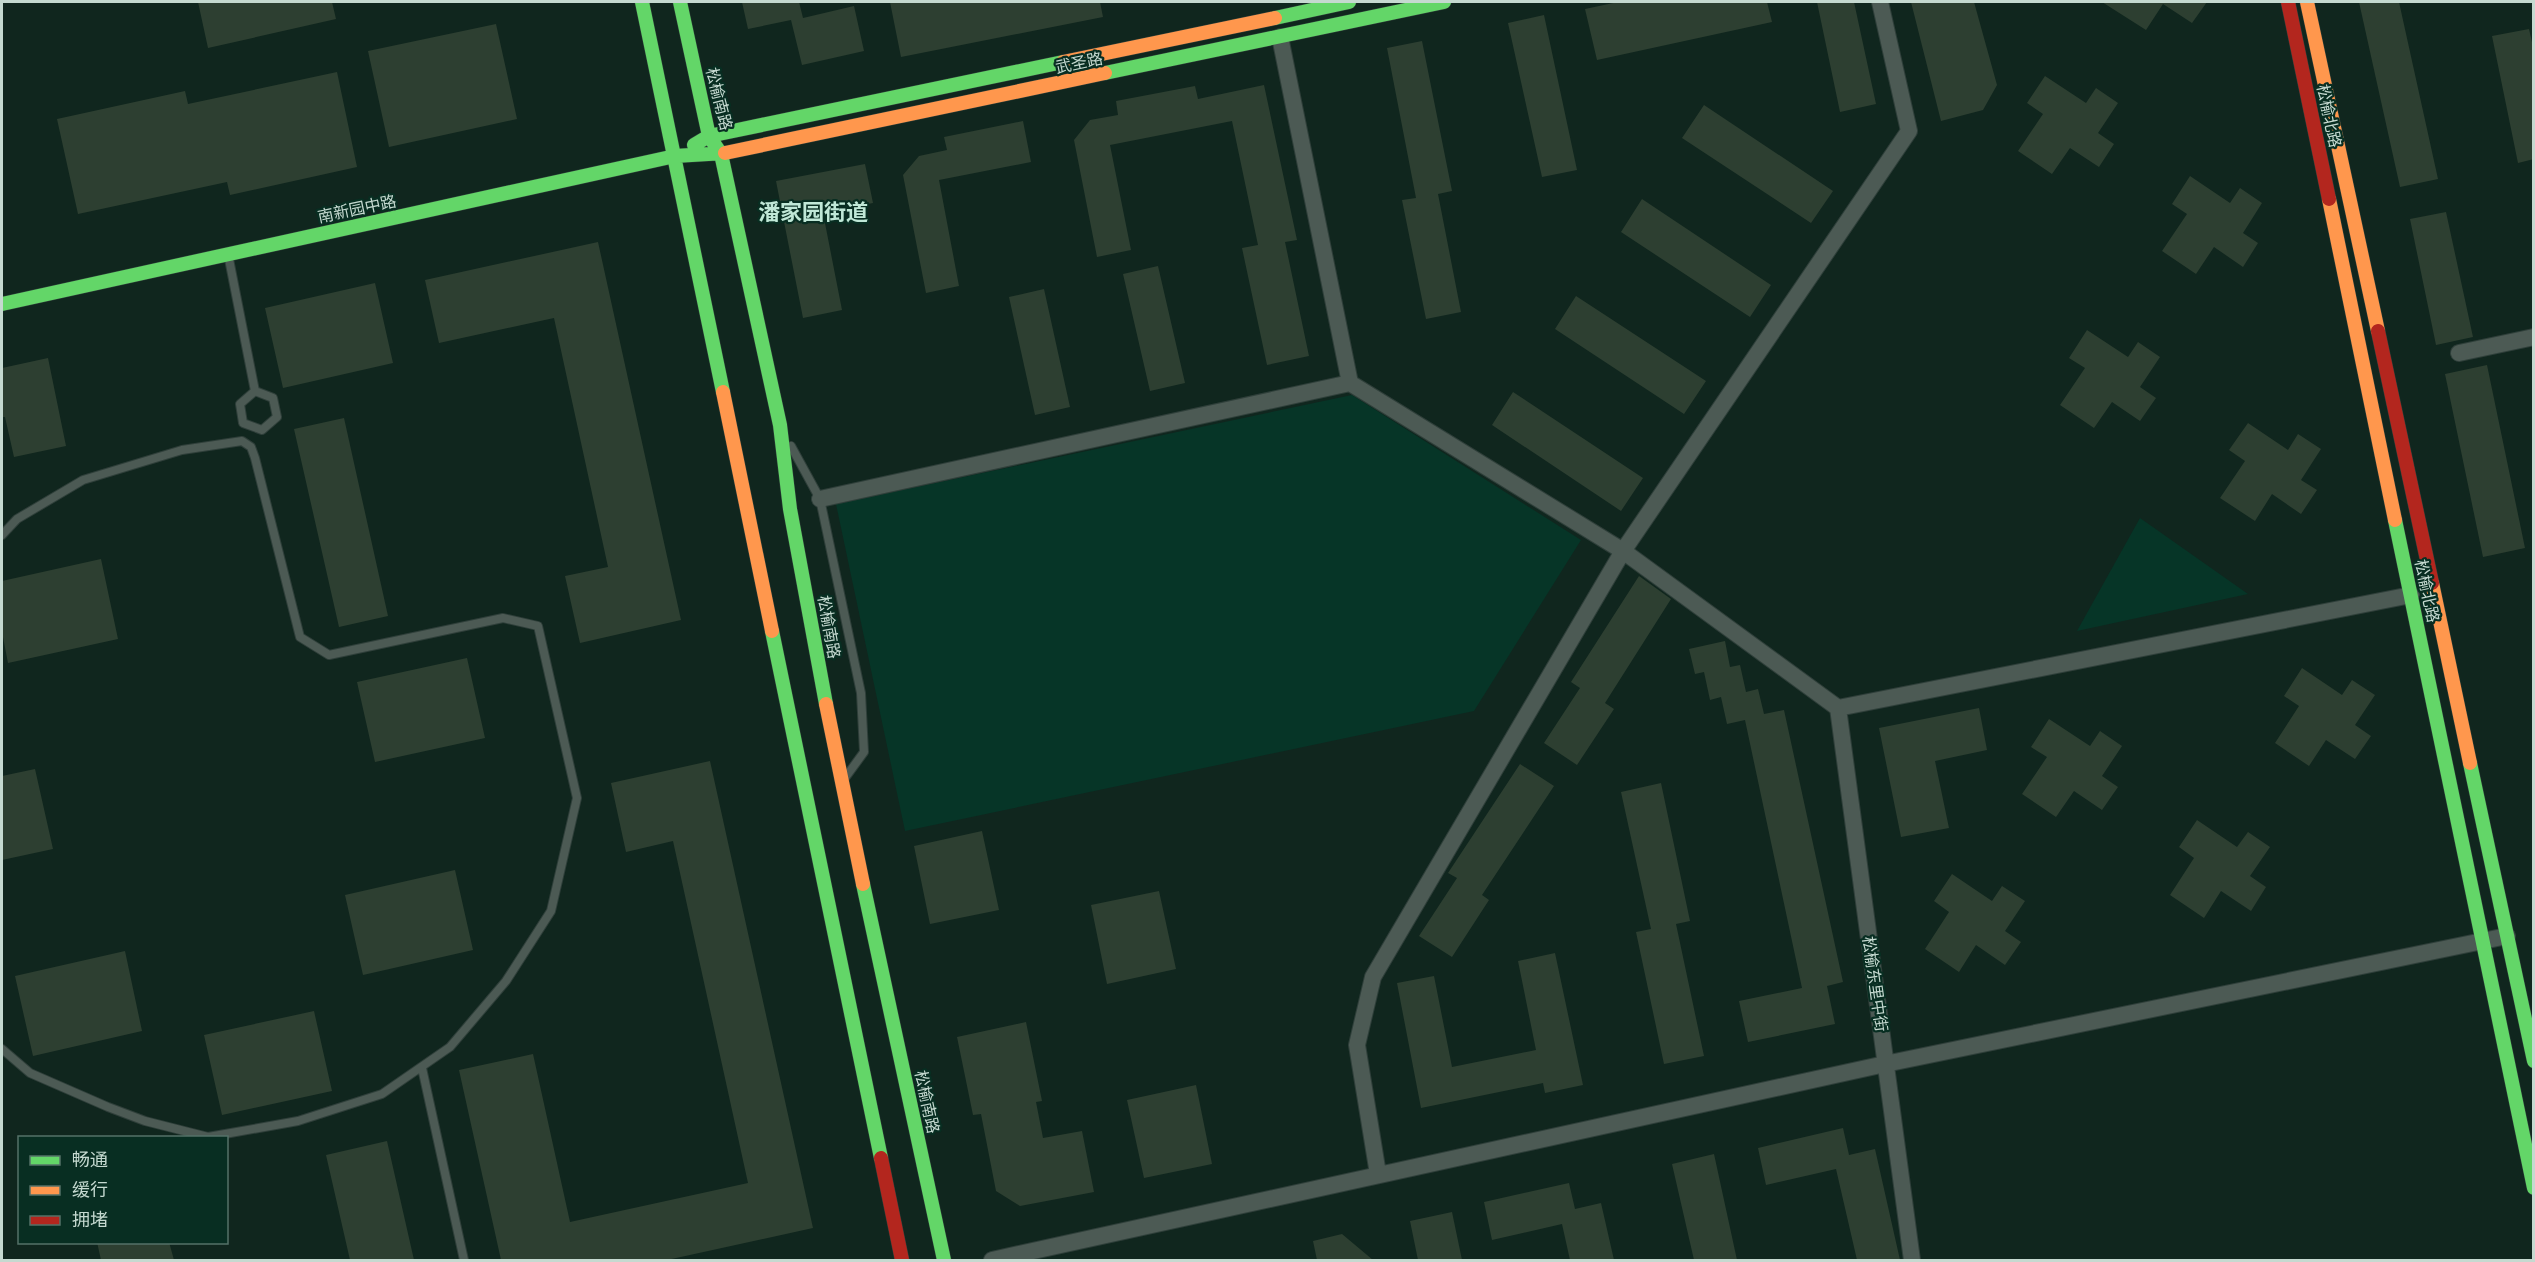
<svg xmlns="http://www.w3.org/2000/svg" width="2535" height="1262" viewBox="0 0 2535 1262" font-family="Karla,'Noto Sans SC',sans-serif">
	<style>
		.built { fill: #063527 }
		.building { fill: #2d3f31 }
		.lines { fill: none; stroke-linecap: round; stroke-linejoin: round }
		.lane-casing { stroke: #2f3f3a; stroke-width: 10 }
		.street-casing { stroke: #2f3f3a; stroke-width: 18 }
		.fast-casing { stroke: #2f3f3a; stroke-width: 15 }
		.slow-casing { stroke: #2f3f3a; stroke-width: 15 }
		.jam-casing { stroke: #2f3f3a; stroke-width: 15 }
		.lane { stroke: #4c5a54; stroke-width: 8 }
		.street { stroke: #4c5a54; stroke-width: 16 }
		.fast { stroke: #63d668; stroke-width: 14 }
		.slow { stroke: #ff974d; stroke-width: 14 }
		.jam { stroke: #b3261e; stroke-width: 14 }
		.labels { text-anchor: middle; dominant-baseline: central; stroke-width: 4.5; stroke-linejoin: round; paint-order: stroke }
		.street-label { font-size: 16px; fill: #c5d9d0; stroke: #082e22 }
		.district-label { font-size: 22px; font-weight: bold; fill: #c0e8d7; stroke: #082e22 }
	</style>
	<rect width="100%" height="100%" fill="#10261e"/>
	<path class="built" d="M 1352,395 L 1581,540 L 1474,711 L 905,831 L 836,504 Z
		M 2140,518 L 2248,594 L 2077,631 Z"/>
	<path class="building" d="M 198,2 L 332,2 L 336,19 L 208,48 Z
		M 742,2 L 799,2 L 803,18 L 854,6 L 864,51 L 802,65 L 791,20 L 748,29 Z
		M 890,2 L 1100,2 L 1103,17 L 901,57 Z
		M 1618,2 L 1767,2 L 1772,22 L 1597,60 L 1585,9 Z
		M 1817,2 L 1854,2 L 1876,104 L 1840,112 Z
		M 1911,2 L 1974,2 L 1997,85 L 1983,110 L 1941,121 Z
		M 2102,2 L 2207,2 L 2192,23 L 2163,4 L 2146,30 Z
		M 2359,2 L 2399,2 L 2438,179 L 2400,187 Z
		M 1544,15 L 1577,170 L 1542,177 L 1508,23 Z
		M 496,24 L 517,119 L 389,147 L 368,51 Z
		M 2529,29 L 2534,51 L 2534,159 L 2518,163 L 2492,36 Z
		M 1422,41 L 1452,191 L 1438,194 L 1461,312 L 1426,319 L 1402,200 L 1416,198 L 1387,48 Z
		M 337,72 L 357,167 L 230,195 L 227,182 L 78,214 L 57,119 L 185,91 L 188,104 Z
		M 2045,76 L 2086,103 L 2096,88 L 2118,103 L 2098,133 L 2114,144 L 2099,167 L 2070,148 L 2052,174 L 2018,151 L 2043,114 L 2027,103 Z
		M 1264,85 L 1297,240 L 1285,242 L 1309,356 L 1267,365 L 1242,248 L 1258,245 L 1232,121 L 1110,145 L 1131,250 L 1097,257 L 1074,140 L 1090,120 L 1118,115 L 1116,101 L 1195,86 L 1198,99 Z
		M 1704,105 L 1833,191 L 1811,223 L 1682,138 Z
		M 1023,121 L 1031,162 L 939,180 L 959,286 L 926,293 L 903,175 L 919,156 L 947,150 L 944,137 Z
		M 865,164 L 873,203 L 823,213 L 842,310 L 803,318 L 776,181 Z
		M 2190,176 L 2230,203 L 2240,188 L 2262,203 L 2243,233 L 2258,243 L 2243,267 L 2214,247 L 2196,274 L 2162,251 L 2187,214 L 2172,204 Z
		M 1642,199 L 1771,285 L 1750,317 L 1621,232 Z
		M 2446,212 L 2473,337 L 2436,345 L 2410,219 Z
		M 598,242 L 681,620 L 580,643 L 565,576 L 608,567 L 554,318 L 439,343 L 425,280 Z
		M 1158,266 L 1185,383 L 1150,391 L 1123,274 Z
		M 375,283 L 393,363 L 283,388 L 265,308 Z
		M 1044,289 L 1070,407 L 1035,415 L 1009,297 Z
		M 1576,296 L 1706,381 L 1684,414 L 1555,329 Z
		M 2087,330 L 2128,357 L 2138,342 L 2160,357 L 2140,387 L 2156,398 L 2140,421 L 2112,402 L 2094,428 L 2060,405 L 2085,368 L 2069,358 Z
		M 48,358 L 66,446 L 14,457 L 5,417 L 2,417 L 2,368 Z
		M 2487,365 L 2525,548 L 2483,557 L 2445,374 Z
		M 1513,392 L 1643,478 L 1621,511 L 1492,425 Z
		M 344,418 L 388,616 L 339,627 L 294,429 Z
		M 2248,423 L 2288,450 L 2298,434 L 2321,449 L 2301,480 L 2317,490 L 2301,514 L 2272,494 L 2255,521 L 2220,498 L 2245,461 L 2229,450 Z
		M 101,559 L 118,639 L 8,663 L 2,632 L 2,581 Z
		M 1639,576 L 1671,599 L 1605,703 L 1614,709 L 1577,765 L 1544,743 L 1580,688 L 1571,682 Z
		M 1725,641 L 1730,667 L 1740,665 L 1746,692 L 1758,689 L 1764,714 L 1784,710 L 1843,982 L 1827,986 L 1835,1024 L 1748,1042 L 1739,1001 L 1802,988 L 1745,720 L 1727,724 L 1721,697 L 1710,700 L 1704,672 L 1695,674 L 1689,649 Z
		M 467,658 L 485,738 L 375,762 L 357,682 Z
		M 2302,668 L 2342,695 L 2352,680 L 2375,695 L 2355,725 L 2371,736 L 2355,759 L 2326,740 L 2309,766 L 2275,743 L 2299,706 L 2284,696 Z
		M 1979,708 L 1987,750 L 1935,761 L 1949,828 L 1901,837 L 1879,728 Z
		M 2049,719 L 2090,746 L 2100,731 L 2122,746 L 2102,776 L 2118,787 L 2102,810 L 2074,791 L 2056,817 L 2022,794 L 2047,757 L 2031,747 Z
		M 710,761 L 813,1228 L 667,1260 L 501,1260 L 459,1070 L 533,1054 L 570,1222 L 748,1183 L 673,841 L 626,852 L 611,783 Z
		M 1520,764 L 1554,786 L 1482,895 L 1489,900 L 1452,957 L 1419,936 L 1457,878 L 1448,873 Z
		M 35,769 L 53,849 L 2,860 L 2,776 Z
		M 1661,783 L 1690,921 L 1676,924 L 1704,1056 L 1664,1064 L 1636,932 L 1651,929 L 1621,792 Z
		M 2197,820 L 2237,847 L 2248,832 L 2270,847 L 2250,876 L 2266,887 L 2251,911 L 2221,891 L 2204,918 L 2170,895 L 2194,858 L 2179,847 Z
		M 982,831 L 999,910 L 930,924 L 914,846 Z
		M 455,870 L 473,950 L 363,975 L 345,895 Z
		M 1952,874 L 1992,901 L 2002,886 L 2025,901 L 2005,931 L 2021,942 L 2005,965 L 1976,945 L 1959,972 L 1925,949 L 1949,912 L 1934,901 Z
		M 1159,891 L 1176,969 L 1107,984 L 1091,905 Z
		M 125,951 L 142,1031 L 33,1056 L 15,976 Z
		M 1555,953 L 1583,1085 L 1545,1093 L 1543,1083 L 1421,1108 L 1397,983 L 1434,976 L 1452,1067 L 1536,1050 L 1518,961 Z
		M 314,1011 L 332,1091 L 222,1115 L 204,1035 Z
		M 1026,1022 L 1042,1101 L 1036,1102 L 1043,1138 L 1082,1131 L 1094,1192 L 1020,1206 L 996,1191 L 981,1114 L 973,1115 L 957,1037 Z
		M 1196,1085 L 1212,1164 L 1144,1178 L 1127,1100 Z
		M 1843,1128 L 1849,1155 L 1875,1149 L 1900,1260 L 1857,1260 L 1836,1169 L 1766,1185 L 1758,1148 Z
		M 387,1141 L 414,1260 L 350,1260 L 326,1155 Z
		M 1714,1154 L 1737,1260 L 1694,1260 L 1672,1164 Z
		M 1569,1183 L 1575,1209 L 1601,1203 L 1614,1260 L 1570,1260 L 1562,1224 L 1492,1240 L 1484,1202 Z
		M 1452,1212 L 1462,1260 L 1418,1260 L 1410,1221 Z
		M 1342,1234 L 1373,1260 L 1317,1260 L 1313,1241 Z
		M 97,1242 L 169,1242 L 174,1260 L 101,1260 Z"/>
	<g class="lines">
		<g class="lane-casing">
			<path id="lane" d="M 228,254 L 255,391
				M 255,391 L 273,398 L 277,417 L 262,430 L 243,423 L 240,404 Z
				M 791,446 L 820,499 L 861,693 L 864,752 L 845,778
				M 2,535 L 17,519 L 83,480 L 182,450 L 242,441 L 251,447 L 255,458 L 300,637 L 329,655 L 503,618 L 538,626 L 577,798 L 551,911 L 506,981 L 450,1047 L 382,1094 L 298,1121 L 208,1137 L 145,1121 L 108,1107 L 30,1073 L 2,1049
				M 422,1068 L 464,1260"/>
		</g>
		<g class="street-casing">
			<path id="street" d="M 1280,37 L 1350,383 L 1623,551 L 1838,708 L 2411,595
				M 2459,353 L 2534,337
				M 820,499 L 1350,383
				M 1838,708 L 1912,1260
				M 1378,1174 L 1357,1045 L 1373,977 L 1623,551 L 1909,131 L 1880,2
				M 992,1260 L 1885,1064 L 2507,936"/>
		</g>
		<g class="fast-casing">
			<path id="fast" d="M 642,2 L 723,392
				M 680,2 L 709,136 L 721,154 L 780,425 L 790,509 L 826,704
				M 1275,18 L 1349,2
				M 1105,73 L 1444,2
				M 694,145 L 709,136 L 1063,62
				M 2,304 L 675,156 L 725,153
				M 2395,520 L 2534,1188
				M 772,631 L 881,1158
				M 2470,763 L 2534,1061
				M 863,884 L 944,1260"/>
		</g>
		<g class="slow-casing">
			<path id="slow" d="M 2307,2 L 2378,331
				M 1063,62 L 1275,18
				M 725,153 L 1105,73
				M 2329,199 L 2395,520
				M 723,392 L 772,631
				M 2432,583 L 2470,763
				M 826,704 L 863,884"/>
		</g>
		<g class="jam-casing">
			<path id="jam" d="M 2288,2 L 2329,199
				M 2378,331 L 2432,583
				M 881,1158 L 902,1260"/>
		</g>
		<use href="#lane" class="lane"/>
		<use href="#street" class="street"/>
		<use href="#fast" class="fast"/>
		<use href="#slow" class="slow"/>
		<use href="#jam" class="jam"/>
	</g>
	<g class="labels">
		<g class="street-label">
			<text transform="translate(1079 63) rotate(-12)">武圣路</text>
			<text transform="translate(719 99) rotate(76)">松榆南路</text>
			<text transform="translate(2329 116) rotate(78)">松榆北路</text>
			<text transform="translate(357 209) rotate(-12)">南新园中路</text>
			<text transform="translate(2427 591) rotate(78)">松榆北路</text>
			<text transform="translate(829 627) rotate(80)">松榆南路</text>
			<text transform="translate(1875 984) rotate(82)">松榆东里中街</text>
			<text transform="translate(927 1102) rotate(78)">松榆南路</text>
		</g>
		<g class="district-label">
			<text x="813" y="213">潘家园街道</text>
		</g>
	</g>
	<rect width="2535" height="1262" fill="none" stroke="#c5d9d0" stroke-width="6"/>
	<rect x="18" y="1136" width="210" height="108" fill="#082e22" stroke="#547268" stroke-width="1.5"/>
	<rect x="30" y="1156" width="30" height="9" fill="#63d668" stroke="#547268" stroke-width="1.5"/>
	<text x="72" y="1166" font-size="18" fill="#c5d9d0">畅通</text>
	<rect x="30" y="1186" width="30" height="9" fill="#ff974d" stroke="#547268" stroke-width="1.5"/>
	<text x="72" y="1196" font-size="18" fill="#c5d9d0">缓行</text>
	<rect x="30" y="1216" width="30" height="9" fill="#b3261e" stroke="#547268" stroke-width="1.5"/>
	<text x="72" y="1226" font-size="18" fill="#c5d9d0">拥堵</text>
</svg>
